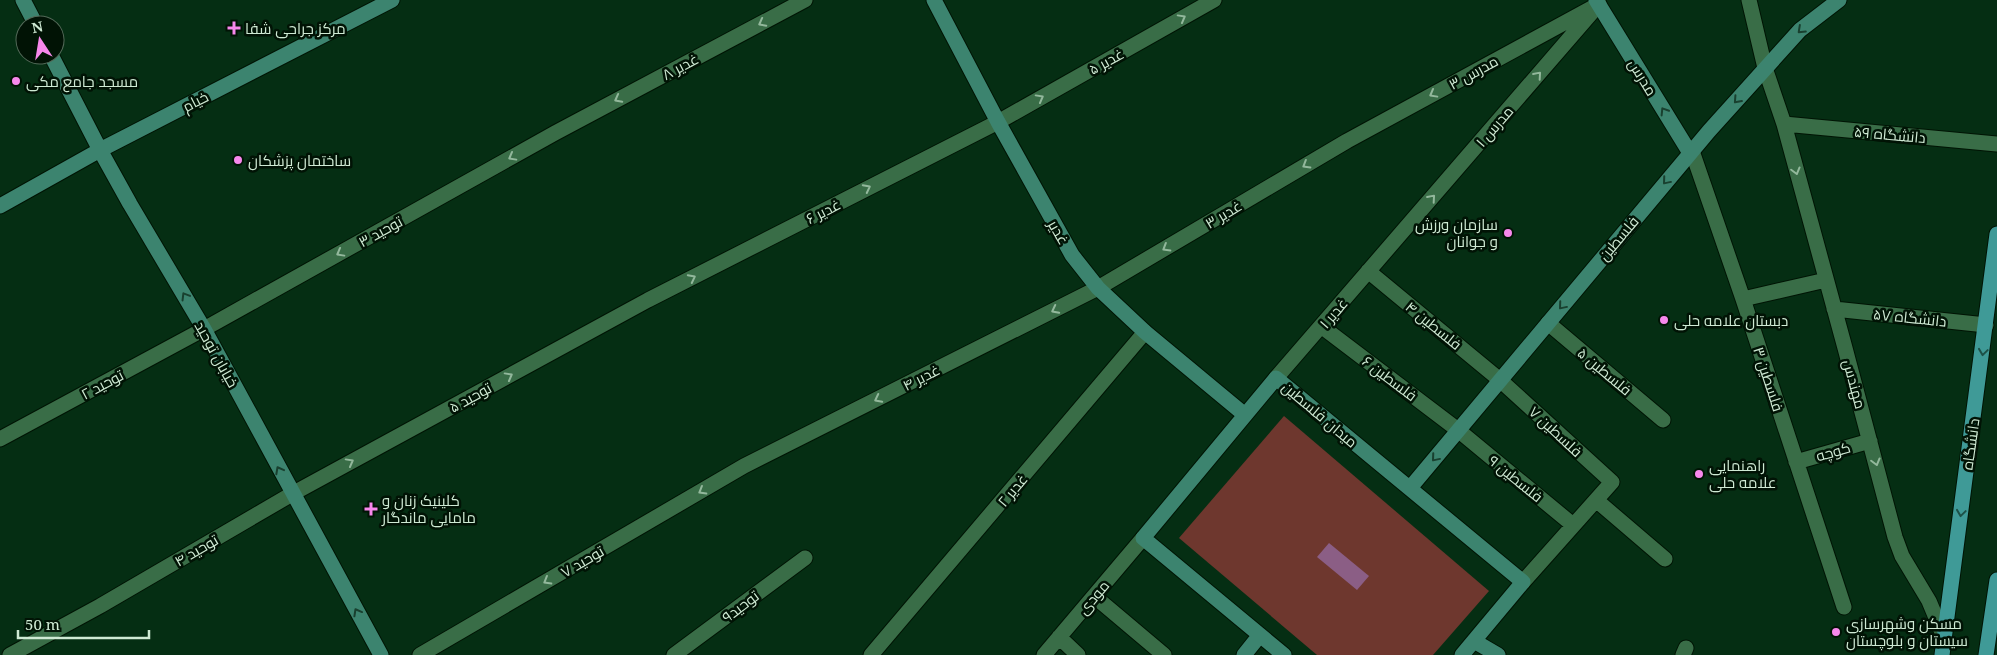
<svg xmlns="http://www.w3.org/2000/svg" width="1997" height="655" viewBox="0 0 1997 655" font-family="'Noto Serif',Cairo,serif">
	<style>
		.green { fill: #6e372e }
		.water { fill: #8b5e85 }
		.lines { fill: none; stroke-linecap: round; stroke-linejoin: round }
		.street-casing { stroke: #001404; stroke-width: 17 }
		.secondary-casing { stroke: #001404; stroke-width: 17 }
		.primary-casing { stroke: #001404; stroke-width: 17 }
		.street { stroke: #396d47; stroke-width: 15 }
		.secondary { stroke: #3c846f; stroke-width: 15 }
		.primary { stroke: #3f9a97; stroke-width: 15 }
		.oneway { stroke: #93b89c }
		.oneway2 { stroke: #19402f }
		.oneway3 { stroke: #1d5047 }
		.poi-dot { fill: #f788ec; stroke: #011305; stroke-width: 2 }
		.labels { text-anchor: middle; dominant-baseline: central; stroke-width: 5; stroke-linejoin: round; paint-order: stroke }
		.poi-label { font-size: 15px; fill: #cfead4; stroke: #011305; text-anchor: start }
		.street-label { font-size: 15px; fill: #cfead4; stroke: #011305 }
	</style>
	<rect width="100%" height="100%" fill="#052e13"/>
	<path class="green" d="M 1284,416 L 1489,591 L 1433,655 L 1317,655 L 1179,538 Z"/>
	<path class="water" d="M 1329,543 L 1369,576 L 1357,590 L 1317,557 Z"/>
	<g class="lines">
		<g class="street-casing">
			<path id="street" d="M 1749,0 L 1765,68 L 1784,124 L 1845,348 L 1895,537 L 1902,556 L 1929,601 L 1944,637
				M 1784,124 L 1997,144
				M 1692,151 L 1743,299 L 1844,607
				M 1368,271 L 1500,380 L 1612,482 L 1523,582
				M 1743,299 L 1826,280
				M 1834,309 L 1986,325
				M 1548,323 L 1663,420
				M 1321,326 L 1458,430 L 1573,525
				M 1276,378 L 1593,11
				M 0,439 L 204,329 L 555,133 L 805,0
				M 1796,462 L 1870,441
				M 1596,500 L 1665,559
				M 1094,596 L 1164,655
				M 1059,637 L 1078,655
				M 10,655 L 100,606 L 292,494 L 648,300 L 998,122 L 1214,0
				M 420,655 L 744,466 L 1098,288 L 1347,141 L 1599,4
				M 674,655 L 805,558
				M 871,655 L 1145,332
				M 1044,655 L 1143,538
				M 1683,655 L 1686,648"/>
		</g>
		<g class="secondary-casing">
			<path id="secondary" d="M 23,0 L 36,25
				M 934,0 L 998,122 L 1072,255 L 1098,288 L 1145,332 L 1245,415
				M 1596,0 L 1690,153
				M 51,55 L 100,150 L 130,204 L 204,329 L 381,655
				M 0,206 L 100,150 L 392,0
				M 1410,488 L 1709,131 L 1800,30 L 1839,0
				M 1474,641 L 1498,655
				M 1244,655 L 1260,635
				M 1284,655 L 1143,538 L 1276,378 L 1523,582 L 1462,655"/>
		</g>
		<g class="primary-casing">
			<path id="primary" d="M 1942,655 L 1997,234
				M 1986,655 L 1997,580"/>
		</g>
		<use href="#street" class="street"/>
		<use href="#secondary" class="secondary"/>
		<use href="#primary" class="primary"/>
	</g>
	<defs><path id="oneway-chevron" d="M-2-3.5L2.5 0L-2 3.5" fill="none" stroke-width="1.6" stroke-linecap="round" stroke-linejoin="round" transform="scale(1.25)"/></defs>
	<g class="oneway">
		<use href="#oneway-chevron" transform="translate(1182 18) rotate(-29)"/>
		<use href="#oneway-chevron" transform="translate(762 23) rotate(152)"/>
		<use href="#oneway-chevron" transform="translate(1538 75) rotate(-49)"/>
		<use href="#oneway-chevron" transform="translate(1433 94) rotate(151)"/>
		<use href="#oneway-chevron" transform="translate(1040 98) rotate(-29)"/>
		<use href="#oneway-chevron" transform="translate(618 99) rotate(152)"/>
		<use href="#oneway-chevron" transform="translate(512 157) rotate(151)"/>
		<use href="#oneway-chevron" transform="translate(1306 165) rotate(149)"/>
		<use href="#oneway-chevron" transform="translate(1796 171) rotate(75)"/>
		<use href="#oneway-chevron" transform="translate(867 188) rotate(-27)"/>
		<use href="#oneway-chevron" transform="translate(1432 198) rotate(-49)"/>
		<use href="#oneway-chevron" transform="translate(1166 248) rotate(149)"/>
		<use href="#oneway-chevron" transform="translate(340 253) rotate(151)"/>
		<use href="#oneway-chevron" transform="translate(692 278) rotate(-27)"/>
		<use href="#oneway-chevron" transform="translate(1055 310) rotate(153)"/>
		<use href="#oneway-chevron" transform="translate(509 376) rotate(-29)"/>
		<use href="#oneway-chevron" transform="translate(878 399) rotate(153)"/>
		<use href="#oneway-chevron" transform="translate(350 462) rotate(-29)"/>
		<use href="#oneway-chevron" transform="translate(1876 462) rotate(75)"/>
		<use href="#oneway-chevron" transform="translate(702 491) rotate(150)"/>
		<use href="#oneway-chevron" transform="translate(547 581) rotate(150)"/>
	</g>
	<g class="oneway2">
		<use href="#oneway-chevron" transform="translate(1801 30) rotate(137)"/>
		<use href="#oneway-chevron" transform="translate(1737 100) rotate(132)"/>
		<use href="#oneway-chevron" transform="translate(1664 111) rotate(-122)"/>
		<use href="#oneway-chevron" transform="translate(1666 181) rotate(130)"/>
		<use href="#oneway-chevron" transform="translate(185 296) rotate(-121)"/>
		<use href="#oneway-chevron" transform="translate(1562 306) rotate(130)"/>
		<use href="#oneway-chevron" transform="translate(1435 458) rotate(130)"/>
		<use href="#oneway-chevron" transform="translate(279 470) rotate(-118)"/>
		<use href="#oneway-chevron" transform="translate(357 612) rotate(-119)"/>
	</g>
	<g class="oneway3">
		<use href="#oneway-chevron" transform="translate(1983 352) rotate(98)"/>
		<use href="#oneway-chevron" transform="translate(1961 513) rotate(98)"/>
	</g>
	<g class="poi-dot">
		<path d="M231.5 20.5h5v5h5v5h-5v5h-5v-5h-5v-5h5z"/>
		<circle cx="16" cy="81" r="5"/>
		<circle cx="238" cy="160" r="5"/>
		<circle cx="1508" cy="233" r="5"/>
		<circle cx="1664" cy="320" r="5"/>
		<circle cx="1699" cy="474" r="5"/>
		<path d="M368.5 501.5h5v5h5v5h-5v5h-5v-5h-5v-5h5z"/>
		<circle cx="1836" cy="632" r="5"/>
	</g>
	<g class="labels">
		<g class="poi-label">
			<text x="245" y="28">مرکز جراحی شفا</text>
			<text x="26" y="81">مسجد جامع مکی</text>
			<text x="248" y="160">ساختمان پزشکان</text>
			<text x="1498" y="224" text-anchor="end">سازمان ورزش<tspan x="1498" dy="17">و جوانان</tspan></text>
			<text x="1674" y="320">دبستان علامه حلی</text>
			<text x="1709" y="465">راهنمایی<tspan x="1709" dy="17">علامه حلی</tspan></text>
			<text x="382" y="500">کلینیک زنان و<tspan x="382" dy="17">مامایی ماندگار</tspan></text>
			<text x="1846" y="623">مسکن وشهرسازی<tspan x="1846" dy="17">سیستان و بلوچستان</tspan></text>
		</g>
		<g class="street-label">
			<text transform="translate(1106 61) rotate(-29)">غدیر ۵</text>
			<text transform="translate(680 66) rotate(-28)">غدیر ۸</text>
			<text transform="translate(1473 72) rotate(-29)">مدرس ۳</text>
			<text transform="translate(1643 77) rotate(58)">مدرس</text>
			<text transform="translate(195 101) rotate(-27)">خیام</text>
			<text transform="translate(1494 126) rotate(-49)">مدرس ۱</text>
			<text transform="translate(1890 134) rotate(5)">دانشگاه ۵۹</text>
			<text transform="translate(823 211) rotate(-27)">غدیر ۶</text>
			<text transform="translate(1223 214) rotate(-31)">غدیر ۳</text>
			<text transform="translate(380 231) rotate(-29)">توحید ۳</text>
			<text transform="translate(1059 232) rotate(60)">غدیر</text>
			<text transform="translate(1618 238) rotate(-50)">فلسطین</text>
			<text transform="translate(1333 313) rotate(-49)">غدیر ۱</text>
			<text transform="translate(1910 317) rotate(6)">دانشگاه ۵۷</text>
			<text transform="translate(1434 325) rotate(39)">فلسطین ۴</text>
			<text transform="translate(217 354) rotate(61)">خیابان توحید</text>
			<text transform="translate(1605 371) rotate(40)">فلسطین ۵</text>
			<text transform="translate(921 377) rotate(-27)">غدیر ۴</text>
			<text transform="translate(1390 378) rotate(37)">فلسطین ۶</text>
			<text transform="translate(1769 379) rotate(72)">فلسطین ۳</text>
			<text transform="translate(102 384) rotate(-28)">توحید ۲</text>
			<text transform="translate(1855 384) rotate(75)">مهندس</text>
			<text transform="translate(470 397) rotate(-29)">توحید ۵</text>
			<text transform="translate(1320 414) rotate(40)">میدان فلسطین</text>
			<text transform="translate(1556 431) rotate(43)">فلسطین ۷</text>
			<text transform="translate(1970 444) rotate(-82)">دانشگاه</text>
			<text transform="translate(1833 451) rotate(-16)">کوچه</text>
			<text transform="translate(1516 478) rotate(39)">فلسطین ۹</text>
			<text transform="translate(1012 490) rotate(-50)">غدیر ۲</text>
			<text transform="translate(196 550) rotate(-30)">توحید ۴</text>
			<text transform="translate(582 561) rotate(-30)">توحید ۷</text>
			<text transform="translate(1093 597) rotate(-50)">مودی</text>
			<text transform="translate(740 606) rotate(-37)">توحید۹</text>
		</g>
	</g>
	<g transform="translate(40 40) rotate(348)"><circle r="24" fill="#011305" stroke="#536958"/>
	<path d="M0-4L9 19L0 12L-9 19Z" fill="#f788ec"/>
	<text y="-8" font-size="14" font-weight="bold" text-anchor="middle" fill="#cfead4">N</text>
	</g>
	<path d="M18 630v8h131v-8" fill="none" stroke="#cfead4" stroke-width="2.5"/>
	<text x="25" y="630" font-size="15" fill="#cfead4" stroke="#011305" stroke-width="4" paint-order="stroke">50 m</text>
</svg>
